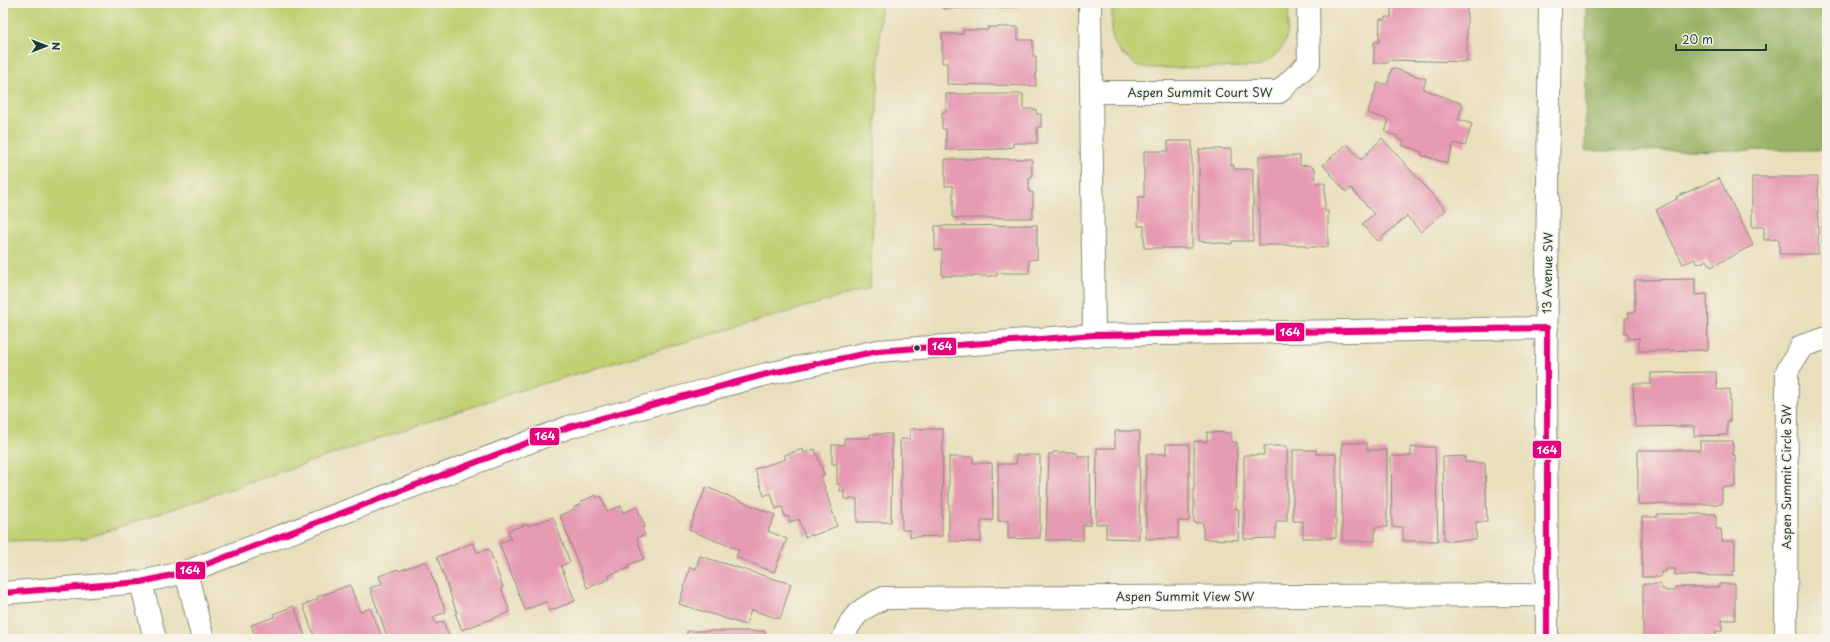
<svg xmlns="http://www.w3.org/2000/svg" width="1830" height="642" viewBox="0 0 1830 642" font-family="'Playpen Sans',sans-serif">
	<style>
		.green { fill: #c0d073; stroke: #708654 }
		.forest { fill: #98b265; stroke: #5c784c }
		.building { fill: #e69bb3 }
		.lines { fill: none; stroke-linecap: round; stroke-linejoin: round }
		.street-casing { stroke: #848e78; stroke-width: 24 }
		.secondary-casing { stroke: #848e78; stroke-width: 24 }
		.street { stroke: #fff; stroke-width: 22 }
		.secondary { stroke: #fff; stroke-width: 22 }
		.bus-1-casing { stroke: #f7f3e8; stroke-width: 9 }
		.bus-1 { stroke: #e5007d; stroke-width: 6 }
		.bus-dot { fill: #1f3d34; stroke: #f7f3e8; stroke-width: 1.5 }
		.labels { text-anchor: middle; dominant-baseline: central; stroke-width: 3; stroke-linejoin: round; paint-order: stroke }
		.street-label { font-size: 12px; fill: #1f3d34; stroke: #f7f3e8 }
		.line-badge { stroke: #f7f3e8; stroke-width: 1.5 }
		.badge-label { font-size: 11px; text-anchor: middle; font-weight: bold; fill: #fff }
	</style>
	<rect width="100%" height="100%" fill="#f7f3e8"/>
	<filter id="ink" filterUnits="userSpaceOnUse"><feTurbulence type="fractalNoise" baseFrequency=".025" numOctaves="2"/><feDisplacementMap in="SourceGraphic" scale="8" xChannelSelector="R" yChannelSelector="G"/><feConvolveMatrix kernelMatrix="1 2 1 2 8 2 1 2 1" color-interpolation-filters="sRGB"/></filter>
	<filter id="wash" filterUnits="userSpaceOnUse"><feTurbulence type="fractalNoise" baseFrequency=".012" numOctaves="4" result="noise"/><feDisplacementMap in="SourceGraphic" scale="16" xChannelSelector="R" yChannelSelector="G"/><feGaussianBlur stdDeviation="0.9" result="paint"/><feColorMatrix in="noise" values="0 0 0 0 0 0 0 0 0 0 0 0 0 0 0 0 0 1.4 0 .05"/><feComposite in="paint" operator="in"/></filter>
	<g filter="url(#wash)">
		<rect width="100%" height="100%" fill="#e9dfbc"/>
		<path class="green" d="M 3,3 L 881,3 L 870,288 L 518,391 L 84,539 L 3,541 Z
			M 1112,3 L 1288,3 C 1289,36 1289,51 1257,67 L 1151,68 L 1138,66 L 1120,52 L 1112,39 Z"/>
		<path class="forest" d="M 1586,3 L 1827,3 L 1827,150 L 1585,151 Z"/>
		<g id="blocks">
			<path class="building" d="M 943,3 L 1018,3 L 1018,7 L 943,9 Z
				M 1391,5 L 1467,6 L 1467,62 L 1388,60 L 1388,63 L 1374,63 L 1374,42 L 1379,42 L 1380,19 L 1385,20 L 1385,17 L 1391,17 Z
				M 988,27 L 1018,27 L 1018,40 L 1033,40 L 1033,56 L 1036,56 L 1036,86 L 947,84 L 947,63 L 942,63 L 942,34 L 963,34 L 963,30 L 988,30 Z
				M 1392,68 L 1426,79 L 1423,89 L 1463,104 L 1458,119 L 1472,124 L 1465,146 L 1454,143 L 1447,163 L 1421,155 L 1422,152 L 1402,145 L 1404,141 L 1396,138 L 1397,136 L 1385,132 L 1389,120 L 1368,113 L 1378,82 L 1387,85 Z
				M 946,94 L 1023,94 L 1023,109 L 1036,109 L 1036,114 L 1041,114 L 1041,127 L 1037,127 L 1037,143 L 1013,143 L 1013,147 L 1006,148 L 1006,149 L 946,150 L 946,129 L 942,129 L 942,112 L 946,112 Z
				M 1382,138 L 1446,210 L 1421,232 L 1407,216 L 1378,241 L 1362,224 L 1374,214 L 1351,188 L 1346,192 L 1323,165 L 1347,144 L 1361,160 Z
				M 1168,141 L 1192,141 L 1192,248 L 1144,248 L 1144,226 L 1138,226 L 1138,197 L 1144,197 L 1144,151 L 1168,151 Z
				M 1199,149 L 1231,149 L 1231,165 L 1234,165 L 1234,169 L 1253,169 L 1253,241 L 1232,241 L 1232,244 L 1199,241 Z
				M 1259,156 L 1300,156 L 1300,166 L 1309,165 L 1315,169 L 1316,183 L 1325,183 L 1325,211 L 1328,211 L 1328,247 L 1305,247 L 1305,245 L 1259,245 Z
				M 945,159 L 1032,159 L 1032,178 L 1029,178 L 1029,192 L 1033,192 L 1033,218 L 953,218 L 953,186 L 945,186 Z
				M 1824,174 L 1827,174 L 1827,267 L 1823,267 Z
				M 1752,177 L 1818,177 L 1818,254 L 1779,254 L 1779,239 L 1764,240 L 1764,227 L 1752,227 Z
				M 1719,178 L 1753,245 L 1711,267 L 1707,260 L 1698,264 L 1695,259 L 1683,264 L 1656,210 L 1677,199 L 1676,197 Z
				M 1037,225 L 1037,259 L 1029,260 L 1029,273 L 997,273 L 997,276 L 942,276 L 942,250 L 935,250 L 935,226 Z
				M 1695,279 L 1695,295 L 1707,294 L 1708,350 L 1639,351 L 1639,338 L 1628,339 L 1628,333 L 1625,333 L 1625,318 L 1629,318 L 1628,312 L 1635,312 L 1635,280 Z
				M 1716,372 L 1717,390 L 1730,389 L 1730,421 L 1727,421 L 1727,435 L 1694,436 L 1694,426 L 1635,427 L 1633,384 L 1651,384 L 1651,373 Z
				M 910,429 L 943,429 L 942,536 L 910,537 L 910,530 L 902,530 L 900,439 L 910,439 Z
				M 1115,431 L 1140,431 L 1139,539 L 1106,538 L 1106,524 L 1096,524 L 1097,448 L 1115,448 Z
				M 1207,432 L 1231,433 L 1231,442 L 1237,442 L 1236,509 L 1239,509 L 1238,540 L 1203,539 L 1203,523 L 1194,523 L 1194,441 L 1207,442 Z
				M 870,434 L 892,434 L 891,522 L 857,522 L 857,499 L 844,499 L 844,491 L 840,491 L 840,484 L 837,484 L 837,464 L 832,464 L 832,445 L 844,445 L 844,438 L 870,438 Z
				M 1700,441 L 1733,441 L 1733,455 L 1735,455 L 1735,487 L 1722,487 L 1722,504 L 1638,504 L 1638,450 L 1700,450 Z
				M 1342,443 L 1367,443 L 1367,450 L 1387,450 L 1387,527 L 1375,527 L 1375,541 L 1342,541 Z
				M 1166,444 L 1189,444 L 1189,521 L 1178,521 L 1178,538 L 1146,539 L 1146,454 L 1166,454 Z
				M 1264,446 L 1287,446 L 1287,521 L 1276,521 L 1276,538 L 1244,539 L 1244,455 L 1264,455 Z
				M 1411,447 L 1435,447 L 1438,541 L 1403,541 L 1403,527 L 1392,527 L 1391,456 L 1411,456 Z
				M 803,449 L 804,453 L 815,449 L 824,475 L 821,476 L 837,526 L 812,536 L 812,534 L 805,537 L 799,519 L 790,522 L 788,516 L 785,517 L 782,507 L 776,509 L 771,493 L 764,496 L 755,469 L 786,459 L 784,455 Z
				M 1293,450 L 1316,450 L 1316,454 L 1336,454 L 1336,538 L 1303,538 L 1303,521 L 1293,521 Z
				M 1053,452 L 1073,452 L 1073,453 L 1077,453 L 1077,456 L 1090,456 L 1091,525 L 1083,525 L 1083,540 L 1046,540 L 1049,454 L 1053,454 Z
				M 1016,455 L 1040,455 L 1040,538 L 1008,539 L 1008,521 L 998,521 L 998,464 L 1016,464 Z
				M 1465,456 L 1465,462 L 1485,463 L 1487,522 L 1476,522 L 1476,540 L 1444,541 L 1443,457 Z
				M 949,457 L 973,457 L 973,463 L 992,463 L 993,520 L 981,520 L 981,542 L 949,541 Z
				M 706,487 L 775,515 L 768,531 L 787,539 L 774,572 L 736,557 L 739,550 L 689,530 Z
				M 596,495 L 597,498 L 601,496 L 607,511 L 621,506 L 623,513 L 637,507 L 645,527 L 642,528 L 645,535 L 637,538 L 644,559 L 628,565 L 629,568 L 609,575 L 610,579 L 587,588 L 560,515 L 575,509 L 574,507 L 581,504 L 580,502 Z
				M 1657,514 L 1716,514 L 1716,529 L 1721,529 L 1722,541 L 1735,541 L 1735,571 L 1732,571 L 1733,576 L 1675,575 L 1675,569 L 1666,569 L 1666,572 L 1661,572 L 1661,577 L 1642,577 L 1642,517 L 1657,517 Z
				M 553,517 L 570,562 L 561,566 L 575,601 L 549,611 L 546,602 L 525,610 L 499,543 L 511,539 L 508,531 L 527,524 L 528,526 Z
				M 473,543 L 477,552 L 489,549 L 503,587 L 501,588 L 510,612 L 462,630 L 455,613 L 457,613 L 437,557 Z
				M 700,556 L 791,584 L 780,619 L 751,610 L 746,625 L 679,604 L 690,567 L 696,569 Z
				M 426,561 L 446,612 L 433,617 L 436,624 L 443,621 L 450,639 L 388,639 L 370,588 L 382,584 L 379,576 L 398,569 L 399,571 Z
				M 1643,584 L 1661,584 L 1661,589 L 1665,589 L 1665,591 L 1675,591 L 1675,587 L 1719,587 L 1719,584 L 1735,584 L 1735,620 L 1722,620 L 1722,631 L 1716,631 L 1716,639 L 1643,639 Z
				M 350,585 L 360,612 L 370,608 L 383,639 L 315,639 L 303,605 L 318,599 L 317,597 Z
				M 294,606 L 306,639 L 257,639 L 251,625 L 274,617 L 273,614 Z
				M 687,631 L 765,631 L 765,639 L 687,639 Z"/>
		</g>
	</g>
	<g filter="url(#ink)">
		<use href="#blocks" fill-opacity="0" stroke="#848e78" stroke-width="1"/>
		<g class="lines">
			<g class="street-casing">
				<path id="street" d="M 1090,3 L 1094,335
					M 1092,92 L 1279,92 L 1309,63 L 1308,3
					M 186,572 L 203,639
					M 141,582 L 155,639
					M 843,639 C 851,615 862,608 884,598 L 1547,595
					M 1786,639 L 1787,371 L 1802,346 L 1827,338"/>
			</g>
			<g class="secondary-casing">
				<path id="secondary" d="M 3,593 L 141,582 L 186,572 L 569,427 L 767,374 L 878,351 L 1094,335 L 1547,328
					M 1547,639 L 1546,370 L 1550,3"/>
			</g>
			<use href="#street" class="street"/>
			<use href="#secondary" class="secondary"/>
			<g class="bus-1-casing">
				<path id="bus-1" d="M 3,593 L 141,582 L 186,572 L 569,427 L 767,374 L 878,351 L 1094,335 L 1547,328 L 1547,639"/>
			</g>
			<use href="#bus-1" class="bus-1"/>
		</g>
	</g>
	<circle class="bus-dot" cx="917" cy="348" r="3.5"/>
	<g class="labels">
		<g class="street-label">
			<text x="1200" y="92">Aspen Summit Court SW</text>
			<text transform="translate(1547 273) rotate(-89)">13 Avenue SW</text>
			<text transform="translate(1786 477) rotate(-90)">Aspen Summit Circle SW</text>
			<text x="1185" y="596">Aspen Summit View SW</text>
		</g>
	</g>
	<g class="line-badge">
		<rect x="1275" y="322" width="30" height="20" rx="4" fill="#e5007d"/>
		<rect x="927" y="337" width="30" height="19" rx="4" fill="#e5007d"/>
		<rect x="529" y="427" width="31" height="19" rx="4" fill="#e5007d"/>
		<rect x="1532" y="440" width="30" height="19" rx="4" fill="#e5007d"/>
		<rect x="175" y="561" width="31" height="19" rx="4" fill="#e5007d"/>
	</g>
	<g class="badge-label">
		<text x="1290" y="336">164</text>
		<text x="942" y="350">164</text>
		<text x="545" y="440">164</text>
		<text x="1547" y="454">164</text>
		<text x="190" y="574">164</text>
	</g>
	<rect width="1830" height="642" fill="none" stroke="#f7f3e8" stroke-width="16"/>
	<g transform="translate(46 46) rotate(90)" stroke="#f7f3e8" stroke-width="3" paint-order="stroke">
	<path d="M0-3L7 15L0 10L-7 15Z" fill="#1f3d34"/>
	<text y="-6" font-size="11" font-weight="bold" text-anchor="middle" fill="#1f3d34">N</text>
	</g>
	<path d="M1676 44v6h90v-6" fill="none" stroke="#1f3d34" stroke-width="2"/>
	<text x="1682" y="44" font-size="12" fill="#1f3d34" stroke="#f7f3e8" stroke-width="3" paint-order="stroke">20 m</text>
</svg>
